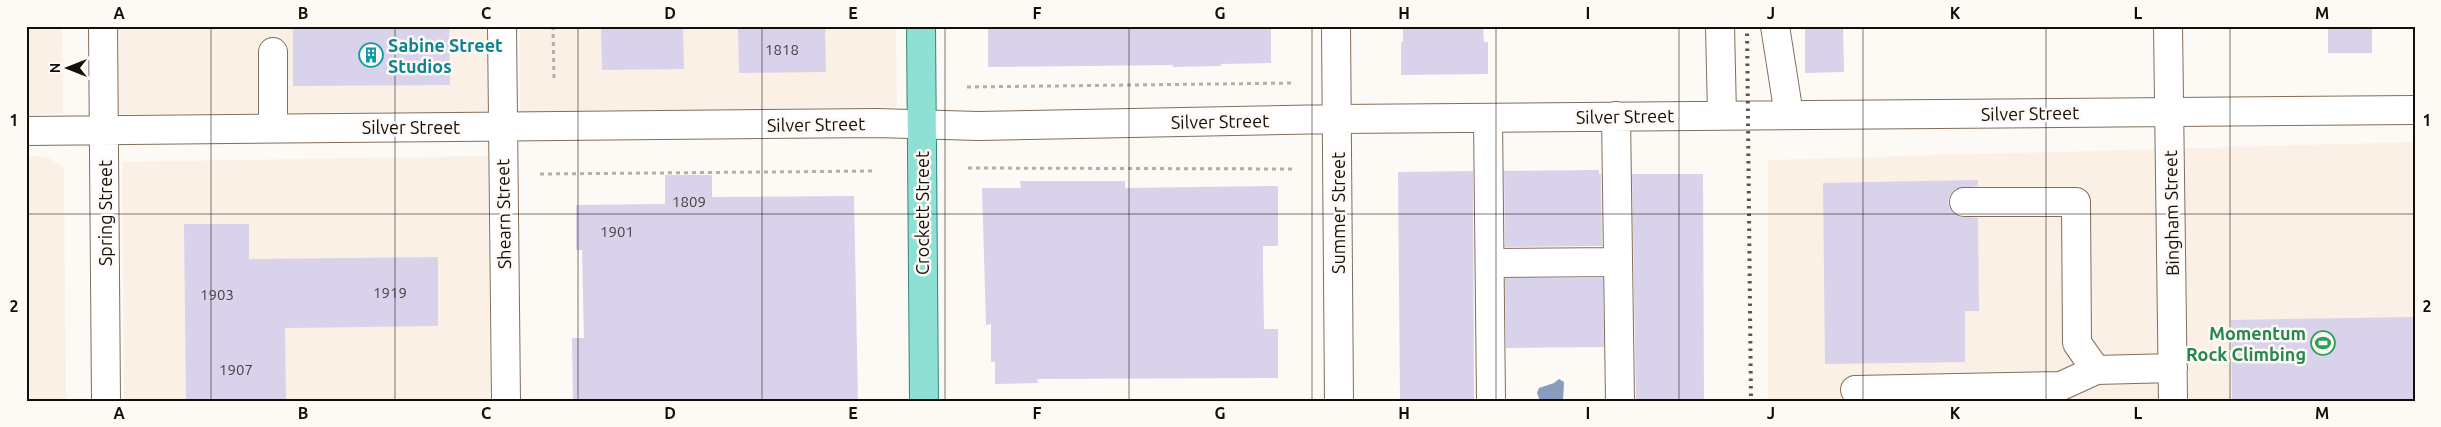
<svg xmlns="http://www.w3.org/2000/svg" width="2441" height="427" viewBox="0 0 2441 427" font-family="Ubuntu,sans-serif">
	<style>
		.built { fill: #fbf0e5 }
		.water { fill: #899cbd }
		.building { fill: #d8d2eb }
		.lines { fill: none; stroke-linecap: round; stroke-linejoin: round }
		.minor-casing { stroke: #816e5c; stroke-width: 30 }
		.major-casing { stroke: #33887a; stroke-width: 30 }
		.path { stroke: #b3aea9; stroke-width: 3; stroke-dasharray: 4 4; stroke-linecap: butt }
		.minor { stroke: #fff; stroke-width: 28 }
		.major { stroke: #8edfd4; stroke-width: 28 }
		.rail { stroke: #5b554f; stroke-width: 4; stroke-dasharray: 2.5 5; stroke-linecap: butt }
		.grid { fill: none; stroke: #150e07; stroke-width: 1; stroke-opacity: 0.55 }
		.labels { text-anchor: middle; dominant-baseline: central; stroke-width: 5; stroke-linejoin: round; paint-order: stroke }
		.number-label { font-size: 15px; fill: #463f40 }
		.culture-label { font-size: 18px; font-weight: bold; fill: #0d838f; stroke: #fdf9f5; text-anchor: start }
		.street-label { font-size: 18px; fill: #150e07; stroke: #fdf9f5 }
		.leisure-label { font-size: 18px; font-weight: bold; fill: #27864d; stroke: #fdf9f5; text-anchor: end }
		.neatline { fill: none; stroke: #150e07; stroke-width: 2 }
		.grid-label { font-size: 16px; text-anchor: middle; font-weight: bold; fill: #150e07 }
	</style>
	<rect width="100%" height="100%" fill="#fdf9f5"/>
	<path class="built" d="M 26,26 L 62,26 L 63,113 L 26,116 Z
		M 117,26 L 489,26 L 489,112 L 118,114 Z
		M 519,26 L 896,26 L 897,107 L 520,112 Z
		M 2415,142 L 2415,401 L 1768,401 L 1768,160 Z
		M 26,156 L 48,157 L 64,168 L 66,401 L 26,401 Z
		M 488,156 L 490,401 L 124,401 L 122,162 Z"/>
	<path class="water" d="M 1559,379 L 1564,382 L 1563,401 L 1540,401 L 1537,393 L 1539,388 L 1554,383 Z"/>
	<path class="building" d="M 293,26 L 449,26 L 450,85 L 293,86 Z
		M 601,26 L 683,26 L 684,69 L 602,70 Z
		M 738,26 L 825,26 L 826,72 L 739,73 Z
		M 988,26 L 1271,26 L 1271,63 L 1221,64 L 1221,66 L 1173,67 L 1173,65 L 988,67 Z
		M 1403,26 L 1483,26 L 1484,42 L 1488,42 L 1488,74 L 1401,75 L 1401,42 L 1403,42 Z
		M 1805,26 L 1843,26 L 1844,72 L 1805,73 Z
		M 2328,26 L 2372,26 L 2372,53 L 2328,53 Z
		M 1599,170 L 1599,174 L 1601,174 L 1602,246 L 1505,247 L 1504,171 Z
		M 1473,171 L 1474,401 L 1400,401 L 1398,172 Z
		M 1632,174 L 1703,174 L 1704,401 L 1636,401 Z
		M 665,175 L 712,175 L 712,197 L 854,196 L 858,401 L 573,401 L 572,338 L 584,338 L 582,250 L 576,250 L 576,205 L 665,204 Z
		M 1978,180 L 1978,186 L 1956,189 L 1950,195 L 1948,202 L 1950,209 L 1957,216 L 1978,218 L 1979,311 L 1965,311 L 1965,362 L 1825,364 L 1823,183 Z
		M 1020,181 L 1125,181 L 1125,188 L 1278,186 L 1278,246 L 1263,246 L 1263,272 L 1264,329 L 1278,329 L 1278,378 L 1037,379 L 1038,383 L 995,384 L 995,362 L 991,362 L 991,324 L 986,325 L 982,188 L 1021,188 Z
		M 184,224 L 249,224 L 249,259 L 438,257 L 438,326 L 285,328 L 286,401 L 186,401 Z
		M 1505,278 L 1603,278 L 1604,347 L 1506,348 Z
		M 2415,317 L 2415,401 L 2232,401 L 2231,320 Z"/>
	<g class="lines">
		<g class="minor-casing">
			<path id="minor" d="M 103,26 L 106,401
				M 502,26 L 506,401
				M 1336,26 L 1339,401
				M 1720,26 L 1722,115
				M 1775,26 L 1789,115
				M 2168,26 L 2173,401
				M 273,52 L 273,128
				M 1616,116 L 1620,401
				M 1488,118 L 1491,401
				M 26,131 L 877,123 L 978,126 L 1337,119 L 2415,110
				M 1964,202 L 2076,202 L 2077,343 L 2096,370 L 2173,368
				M 1490,263 L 1618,262
				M 1855,390 L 2061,386 L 2096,370"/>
		</g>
		<g class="major-casing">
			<path id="major" d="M 921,26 L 924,401"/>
		</g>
		<path class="path" d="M 553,26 L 554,80
			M 967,87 L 1295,83
			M 968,168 L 1294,169
			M 540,174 L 876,171"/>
		<use href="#minor" class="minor"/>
		<use href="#major" class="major"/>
		<path class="rail" d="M 1747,26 L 1751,401"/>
	</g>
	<path class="grid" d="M 211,26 L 211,401M 395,26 L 395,401M 578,26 L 578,401M 762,26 L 762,401M 945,26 L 945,401M 1129,26 L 1129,401M 1312,26 L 1312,401M 1496,26 L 1496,401M 1679,26 L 1679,401M 1863,26 L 1863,401M 2046,26 L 2046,401M 2230,26 L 2230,401M 26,214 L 2415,214"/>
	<defs>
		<g id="building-ring" transform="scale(1.25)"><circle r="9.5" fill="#fdf9f5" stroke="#0f9aa8" stroke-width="1.5"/><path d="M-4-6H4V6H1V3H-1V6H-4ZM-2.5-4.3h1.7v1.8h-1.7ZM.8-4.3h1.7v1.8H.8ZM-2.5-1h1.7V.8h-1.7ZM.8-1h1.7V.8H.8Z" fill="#0f9aa8"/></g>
		<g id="stadium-ring" transform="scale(1.25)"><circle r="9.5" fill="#fdf9f5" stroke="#2e9e5b" stroke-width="1.5"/><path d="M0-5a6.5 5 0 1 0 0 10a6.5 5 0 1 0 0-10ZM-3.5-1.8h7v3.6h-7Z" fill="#2e9e5b"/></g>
	</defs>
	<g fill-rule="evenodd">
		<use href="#building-ring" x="371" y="55"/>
		<use href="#stadium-ring" x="2323" y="343"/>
	</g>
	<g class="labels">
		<g class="number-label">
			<text x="782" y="49">1818</text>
			<text x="689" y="201">1809</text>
			<text x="617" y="231">1901</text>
			<text x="390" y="292">1919</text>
			<text x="217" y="294">1903</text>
			<text x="236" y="369">1907</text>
		</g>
		<g class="culture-label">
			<text x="388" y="45">Sabine Street<tspan x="388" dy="21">Studios</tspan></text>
		</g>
		<g class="street-label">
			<text transform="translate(2030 113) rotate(-1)">Silver Street</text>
			<text transform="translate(1625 116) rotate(-1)">Silver Street</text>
			<text transform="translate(1220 121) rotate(-1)">Silver Street</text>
			<text transform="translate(816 124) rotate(-1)">Silver Street</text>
			<text x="411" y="127">Silver Street</text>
			<text transform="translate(105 213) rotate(-90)">Spring Street</text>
			<text transform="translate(922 213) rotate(-90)">Crockett Street</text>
			<text transform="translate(1338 213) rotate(-90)">Summer Street</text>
			<text transform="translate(2171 213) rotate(-91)">Bingham Street</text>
			<text transform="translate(503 214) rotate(-91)">Shearn Street</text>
		</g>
		<g class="leisure-label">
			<text x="2306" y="333">Momentum<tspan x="2306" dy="21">Rock Climbing</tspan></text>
		</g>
	</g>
	<rect width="2441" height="427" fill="none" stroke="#fdf9f5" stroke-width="55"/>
	<g transform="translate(68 68) rotate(270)" stroke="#fdf9f5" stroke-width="4" paint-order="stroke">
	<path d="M0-4L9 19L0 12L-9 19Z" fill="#150e07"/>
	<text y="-8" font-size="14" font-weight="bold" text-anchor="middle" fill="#150e07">N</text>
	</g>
	<rect x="28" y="28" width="2386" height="372" class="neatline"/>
	<g class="grid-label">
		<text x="119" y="19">A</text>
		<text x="303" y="19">B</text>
		<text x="486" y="19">C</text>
		<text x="670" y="19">D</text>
		<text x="853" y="19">E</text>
		<text x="1037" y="19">F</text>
		<text x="1220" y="19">G</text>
		<text x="1404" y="19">H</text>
		<text x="1588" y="19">I</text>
		<text x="1771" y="19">J</text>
		<text x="1955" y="19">K</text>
		<text x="2138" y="19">L</text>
		<text x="2322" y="19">M</text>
		<text x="14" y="126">1</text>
		<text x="2427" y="126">1</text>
		<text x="14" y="312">2</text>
		<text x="2427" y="312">2</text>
		<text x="119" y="419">A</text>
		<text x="303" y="419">B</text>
		<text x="486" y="419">C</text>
		<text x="670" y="419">D</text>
		<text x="853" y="419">E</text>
		<text x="1037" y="419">F</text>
		<text x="1220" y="419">G</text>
		<text x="1404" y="419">H</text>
		<text x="1588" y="419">I</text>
		<text x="1771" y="419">J</text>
		<text x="1955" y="419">K</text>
		<text x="2138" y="419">L</text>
		<text x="2322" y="419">M</text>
	</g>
</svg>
